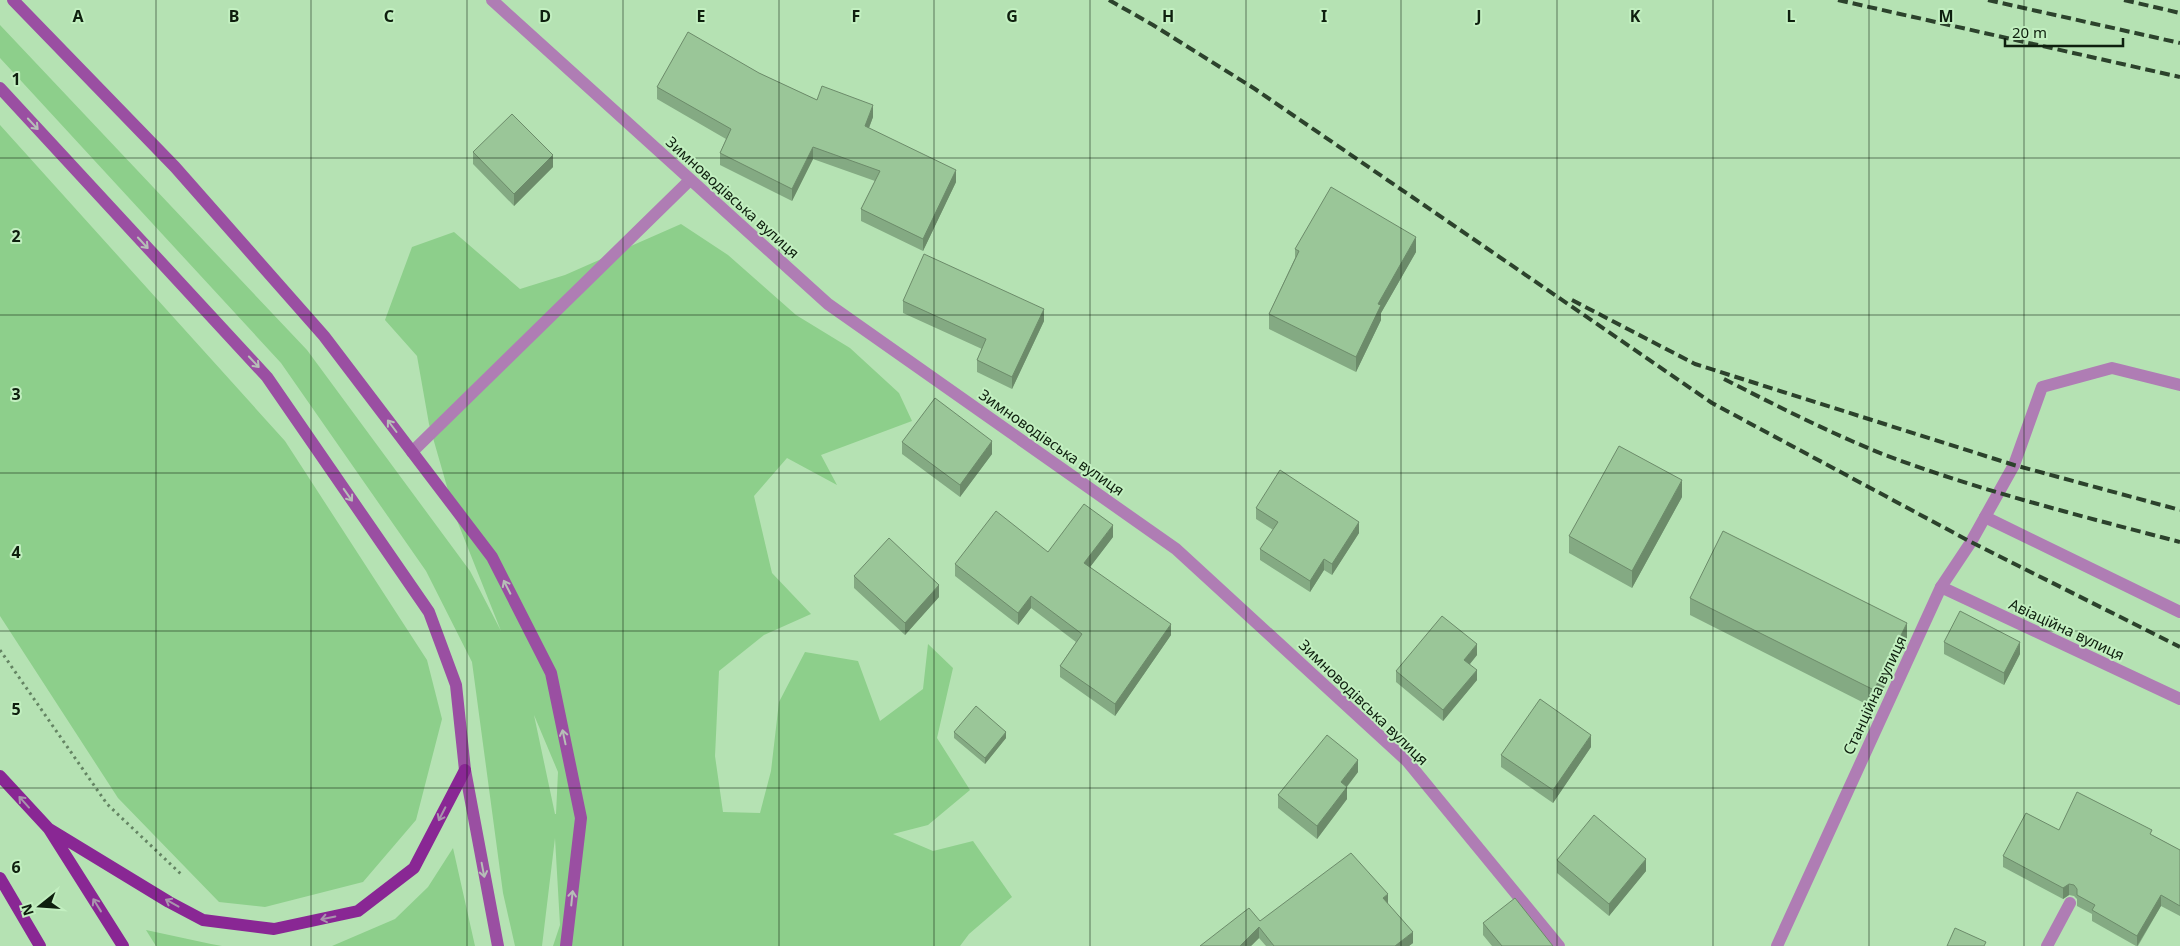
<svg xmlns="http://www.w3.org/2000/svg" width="2180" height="946" viewBox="0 0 2180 946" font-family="'Noto Sans',sans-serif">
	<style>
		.green { fill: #8dcf8b; fill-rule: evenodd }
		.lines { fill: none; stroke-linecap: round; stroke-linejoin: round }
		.path { stroke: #648463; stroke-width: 3; stroke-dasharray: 2.5 4; stroke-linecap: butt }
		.lane { stroke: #af7db4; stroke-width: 12 }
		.street { stroke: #af7db4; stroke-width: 12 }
		.secondary { stroke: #9a4fa2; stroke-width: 12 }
		.primary { stroke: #892794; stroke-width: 12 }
		.rail { stroke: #2c422c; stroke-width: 4; stroke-dasharray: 10 5; stroke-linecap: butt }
		.wall { fill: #84aa83 }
		.shaded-wall { fill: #6c8b6a }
		.building { fill: #9ac698; stroke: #6c8b6a }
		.oneway { stroke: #b6bfb7 }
		.oneway2 { stroke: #a895ac }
		.grid { fill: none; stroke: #0e1f0e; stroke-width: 1; stroke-opacity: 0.55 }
		.labels { text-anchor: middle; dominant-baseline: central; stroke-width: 4; stroke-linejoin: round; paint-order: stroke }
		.street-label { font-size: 15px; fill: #0e1f0e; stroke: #c2efc0 }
		.grid-label { font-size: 16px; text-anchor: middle; font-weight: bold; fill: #0e1f0e; stroke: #c2efc0; stroke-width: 4; stroke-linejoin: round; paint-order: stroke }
	</style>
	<rect width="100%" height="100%" fill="#b5e2b3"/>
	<path class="green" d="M 0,25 L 307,350 L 470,571 L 501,631 L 456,518 L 429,424 L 417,356 L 385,320 L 412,247 L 454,232 L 520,289 L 565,275 L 681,224 L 728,255 L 796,315 L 850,348 L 899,393 L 912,421 L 821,455 L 837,485 L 787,458 L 754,496 L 772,573 L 811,614 L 764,635 L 719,671 L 715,756 L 723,812 L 760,813 L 771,771 L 779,702 L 805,652 L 858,661 L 880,721 L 923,689 L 928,644 L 953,668 L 937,738 L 970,790 L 928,825 L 893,834 L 933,851 L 973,841 L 1012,897 L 969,934 L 960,946 L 553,946 L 560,925 L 555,838 L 542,946 L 515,946 L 503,893 L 472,662 L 426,571 L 281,363 L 0,58 ZM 534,715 L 558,772 L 556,814 L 555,814 Z
		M 0,125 L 285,441 L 427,660 L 442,719 L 416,820 L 363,882 L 265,907 L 219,902 L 118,798 L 0,616 Z
		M 453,848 L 475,946 L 332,946 L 395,919 L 428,887 Z
		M 146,930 L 211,944 L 222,946 L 156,946 Z"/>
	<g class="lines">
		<path class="path" d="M 0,650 L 107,804 L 183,876"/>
		<path class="lane" d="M 412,452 L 690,180
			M 2014,465 L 2042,387 L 2112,368 L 2180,385
			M 1985,517 L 2180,612
			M 1941,587 L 2180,699"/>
		<path class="street" d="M 492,0 L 828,304 L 1176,549 L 1407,761 L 1559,946
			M 1777,946 L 1941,587 L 1971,542 L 2014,465
			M 2047,946 L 2070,903"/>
		<path class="secondary" d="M 13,0 L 175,167 L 324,336 L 492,557 L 551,673 L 581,818 L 566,946
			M 0,88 L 267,377 L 429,612 L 456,685 L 465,770 L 498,946"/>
		<path class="primary" d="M 0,776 L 49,829 L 123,946
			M 49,829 L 169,902 L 203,920 L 274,929 L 358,911 L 414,868 L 465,770
			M 0,878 L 40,946"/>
		<path class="rail" d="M 1109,0 L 1153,25 L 1255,89 L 1712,403 L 1971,542 L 2180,647
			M 1838,0 L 2180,77
			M 1988,0 L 2180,43
			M 2124,0 L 2180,13
			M 1572,300 L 1695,364 L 2014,465 L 2180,510
			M 1724,379 C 1777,406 1830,433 1885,455 C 1981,491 2081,516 2180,542"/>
	</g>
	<path class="wall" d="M 759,73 L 817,100 L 873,117 L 869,128 L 956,182 L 923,251 L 861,221 L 861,209 L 875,181 L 813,159 L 792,201 L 720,165 L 720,153 L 726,139 L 657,99 L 657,87 Z
		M 473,152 L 553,167 L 514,206 L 473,164 Z
		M 1295,249 L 1416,252 L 1381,313 L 1381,320 L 1356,372 L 1269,329 L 1269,314 L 1295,258 Z
		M 903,301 L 1044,321 L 1012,389 L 977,372 L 977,360 L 982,349 L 903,313 Z
		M 902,442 L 992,454 L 960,497 L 902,454 Z
		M 1682,497 L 1632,588 L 1569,553 L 1569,536 Z
		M 1256,508 L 1359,533 L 1332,575 L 1324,570 L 1310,592 L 1260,560 L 1260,549 L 1273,530 L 1256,519 Z
		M 1113,537 L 1090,567 L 1171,635 L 1115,716 L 1060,677 L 1060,666 L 1076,642 L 1031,608 L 1018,625 L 955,576 L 955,564 L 1048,552 Z
		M 854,576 L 939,597 L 905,635 L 854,588 Z
		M 1690,598 L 1907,641 L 1874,708 L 1690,615 Z
		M 1944,642 L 2020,654 L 2004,685 L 1944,654 Z
		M 1477,655 L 1470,664 L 1477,680 L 1443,721 L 1396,682 L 1396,671 Z
		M 954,732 L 1006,738 L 985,764 L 954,738 Z
		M 1591,747 L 1553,803 L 1501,767 L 1501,755 Z
		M 1358,772 L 1347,787 L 1347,799 L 1317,839 L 1278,808 L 1278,795 Z
		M 2059,830 L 2152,835 L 2180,850 L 2180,916 L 2161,906 L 2138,946 L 2136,946 L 2092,921 L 2092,914 L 2077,906 L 2077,899 L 2074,896 L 2069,895 L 2063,899 L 2003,867 L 2003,856 Z
		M 1557,860 L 1646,871 L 1609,916 L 1557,873 Z
		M 1260,921 L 1413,943 L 1409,946 L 1266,946 L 1259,938 L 1251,946 L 1200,946 Z
		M 1483,923 L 1553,946 L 1492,946 L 1483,935 Z"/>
	<path class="shaded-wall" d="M 873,105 L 873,117 L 865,138 L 865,126 Z
		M 813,147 L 813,159 L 792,201 L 792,189 Z
		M 553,155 L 553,167 L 514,206 L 514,194 Z
		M 956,170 L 956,182 L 923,251 L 923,239 Z
		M 1416,237 L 1416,252 L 1381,313 L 1381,320 L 1356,372 L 1356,357 L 1378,304 Z
		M 1044,309 L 1044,321 L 1012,389 L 1012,377 Z
		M 992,441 L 992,454 L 960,497 L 960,485 Z
		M 1682,480 L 1682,497 L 1632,588 L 1632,571 Z
		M 1359,522 L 1359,533 L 1332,575 L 1332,564 Z
		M 1113,525 L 1113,537 L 1084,575 L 1084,563 Z
		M 1324,559 L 1324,570 L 1310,592 L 1310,581 Z
		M 939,585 L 939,597 L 905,635 L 905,623 Z
		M 1031,596 L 1031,608 L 1018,625 L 1018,613 Z
		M 1907,623 L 1907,641 L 1874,708 L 1874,690 Z
		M 1171,624 L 1171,635 L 1115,716 L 1115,704 Z
		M 2020,642 L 2020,654 L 2004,685 L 2004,673 Z
		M 1477,644 L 1477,655 L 1464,671 L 1464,660 Z
		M 1477,670 L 1477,680 L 1443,721 L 1443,710 Z
		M 1006,732 L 1006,738 L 985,764 L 985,758 Z
		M 1591,735 L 1591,747 L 1553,803 L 1553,790 Z
		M 1358,760 L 1358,772 L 1341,794 L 1341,782 Z
		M 1347,787 L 1347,799 L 1317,839 L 1317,826 Z
		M 1646,859 L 1646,871 L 1609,916 L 1609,904 Z
		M 2069,884 L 2069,895 L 2063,899 L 2063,888 Z
		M 1388,894 L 1388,905 L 1383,898 Z
		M 2161,895 L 2161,906 L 2137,946 L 2137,936 Z
		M 1259,927 L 1259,938 L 1251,946 L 1240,946 Z
		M 1413,932 L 1413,943 L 1409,946 L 1395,946 Z"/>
	<path class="building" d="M 688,32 L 759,73 L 817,100 L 822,86 L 873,105 L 865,126 L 956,170 L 923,239 L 861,209 L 880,171 L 813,147 L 792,189 L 720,153 L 731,129 L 657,87 Z
		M 512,114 L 553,155 L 514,194 L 473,152 Z
		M 1331,187 L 1416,237 L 1378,304 L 1381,305 L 1356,357 L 1269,314 L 1299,251 L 1295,249 Z
		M 924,254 L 1044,309 L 1012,377 L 977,360 L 986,339 L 903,301 Z
		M 935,398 L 992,441 L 960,485 L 902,442 Z
		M 1619,446 L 1682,480 L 1632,571 L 1569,536 Z
		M 1280,470 L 1359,522 L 1332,564 L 1324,559 L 1310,581 L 1260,549 L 1278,522 L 1256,508 Z
		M 1084,504 L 1113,525 L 1084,563 L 1171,624 L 1115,704 L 1060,666 L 1082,634 L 1031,596 L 1018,613 L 955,564 L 996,511 L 1048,552 Z
		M 1723,531 L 1907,623 L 1874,690 L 1690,598 Z
		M 889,538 L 939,585 L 905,623 L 854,576 Z
		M 1960,611 L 2020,642 L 2004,673 L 1944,642 Z
		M 1442,616 L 1477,644 L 1464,660 L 1477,670 L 1443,710 L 1396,671 Z
		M 1540,699 L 1591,735 L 1553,790 L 1501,755 Z
		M 976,706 L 1006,732 L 985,758 L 954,732 Z
		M 1327,735 L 1358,760 L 1341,782 L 1347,787 L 1317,826 L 1278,795 Z
		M 2077,792 L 2152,830 L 2150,834 L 2180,850 L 2180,906 L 2161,895 L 2137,936 L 2092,910 L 2095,905 L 2077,895 L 2077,889 L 2074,885 L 2069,884 L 2063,888 L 2003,856 L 2026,813 L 2059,830 Z
		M 1594,815 L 1646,859 L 1609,904 L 1557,860 Z
		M 1351,853 L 1388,894 L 1383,898 L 1413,932 L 1395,946 L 1274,946 L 1259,927 L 1240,946 L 1200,946 L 1249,908 L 1260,921 Z
		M 1515,898 L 1553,946 L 1502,946 L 1483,923 Z
		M 1955,928 L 1986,942 L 1984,946 L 1947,946 Z"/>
	<defs><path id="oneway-shaft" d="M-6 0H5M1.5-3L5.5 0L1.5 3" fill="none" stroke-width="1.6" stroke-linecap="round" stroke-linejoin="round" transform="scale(1.25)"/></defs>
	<g class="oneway">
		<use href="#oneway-shaft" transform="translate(33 124) rotate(47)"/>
		<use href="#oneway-shaft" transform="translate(143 243) rotate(47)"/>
		<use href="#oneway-shaft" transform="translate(254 362) rotate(47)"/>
		<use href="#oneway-shaft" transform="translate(392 426) rotate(-127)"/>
		<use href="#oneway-shaft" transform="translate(348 495) rotate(55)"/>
		<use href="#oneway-shaft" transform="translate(507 587) rotate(-117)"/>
		<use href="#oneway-shaft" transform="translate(564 737) rotate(-102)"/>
		<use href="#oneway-shaft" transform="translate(483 870) rotate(79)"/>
		<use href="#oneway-shaft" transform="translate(572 898) rotate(-84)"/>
	</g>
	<g class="oneway2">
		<use href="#oneway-shaft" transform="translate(24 802) rotate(-132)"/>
		<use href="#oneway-shaft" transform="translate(442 814) rotate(117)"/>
		<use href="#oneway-shaft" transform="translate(172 903) rotate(-151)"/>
		<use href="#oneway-shaft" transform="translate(97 905) rotate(-122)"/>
		<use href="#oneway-shaft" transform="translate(328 918) rotate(168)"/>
	</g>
	<path class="grid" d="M 156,0 L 156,946M 311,0 L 311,946M 467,0 L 467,946M 623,0 L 623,946M 779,0 L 779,946M 934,0 L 934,946M 1090,0 L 1090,946M 1246,0 L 1246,946M 1401,0 L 1401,946M 1557,0 L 1557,946M 1713,0 L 1713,946M 1869,0 L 1869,946M 2024,0 L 2024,946M 0,158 L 2180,158M 0,315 L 2180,315M 0,473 L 2180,473M 0,631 L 2180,631M 0,788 L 2180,788"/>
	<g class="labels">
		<g class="street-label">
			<text transform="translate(733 197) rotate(42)">Зимноводівська вулиця</text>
			<text transform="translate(1052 442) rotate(35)">Зимноводівська вулиця</text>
			<text transform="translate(2067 629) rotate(25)">Авіаційна вулиця</text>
			<text transform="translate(1874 695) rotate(-65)">Станційна вулиця</text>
			<text transform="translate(1364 702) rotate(44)">Зимноводівська вулиця</text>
		</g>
	</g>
	<g class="grid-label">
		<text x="78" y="22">A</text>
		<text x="234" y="22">B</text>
		<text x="389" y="22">C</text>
		<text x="545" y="22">D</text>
		<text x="701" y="22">E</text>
		<text x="856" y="22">F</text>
		<text x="1012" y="22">G</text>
		<text x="1168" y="22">H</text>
		<text x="1324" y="22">I</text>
		<text x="1479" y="22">J</text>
		<text x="1635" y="22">K</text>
		<text x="1791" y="22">L</text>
		<text x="1946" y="22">M</text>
		<text x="16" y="85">1</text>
		<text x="16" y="242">2</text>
		<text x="16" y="400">3</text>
		<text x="16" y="558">4</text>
		<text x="16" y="715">5</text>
		<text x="16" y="873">6</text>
	</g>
	<g transform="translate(40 906) rotate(253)" stroke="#c2efc0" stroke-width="4" paint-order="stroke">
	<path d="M0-4L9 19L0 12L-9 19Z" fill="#0e1f0e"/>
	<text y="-8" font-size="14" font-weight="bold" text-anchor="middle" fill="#0e1f0e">N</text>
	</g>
	<path d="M2005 38v8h118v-8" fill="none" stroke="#0e1f0e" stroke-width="2.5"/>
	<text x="2012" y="38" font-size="15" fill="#0e1f0e" stroke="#c2efc0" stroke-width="4" paint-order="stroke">20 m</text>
</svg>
